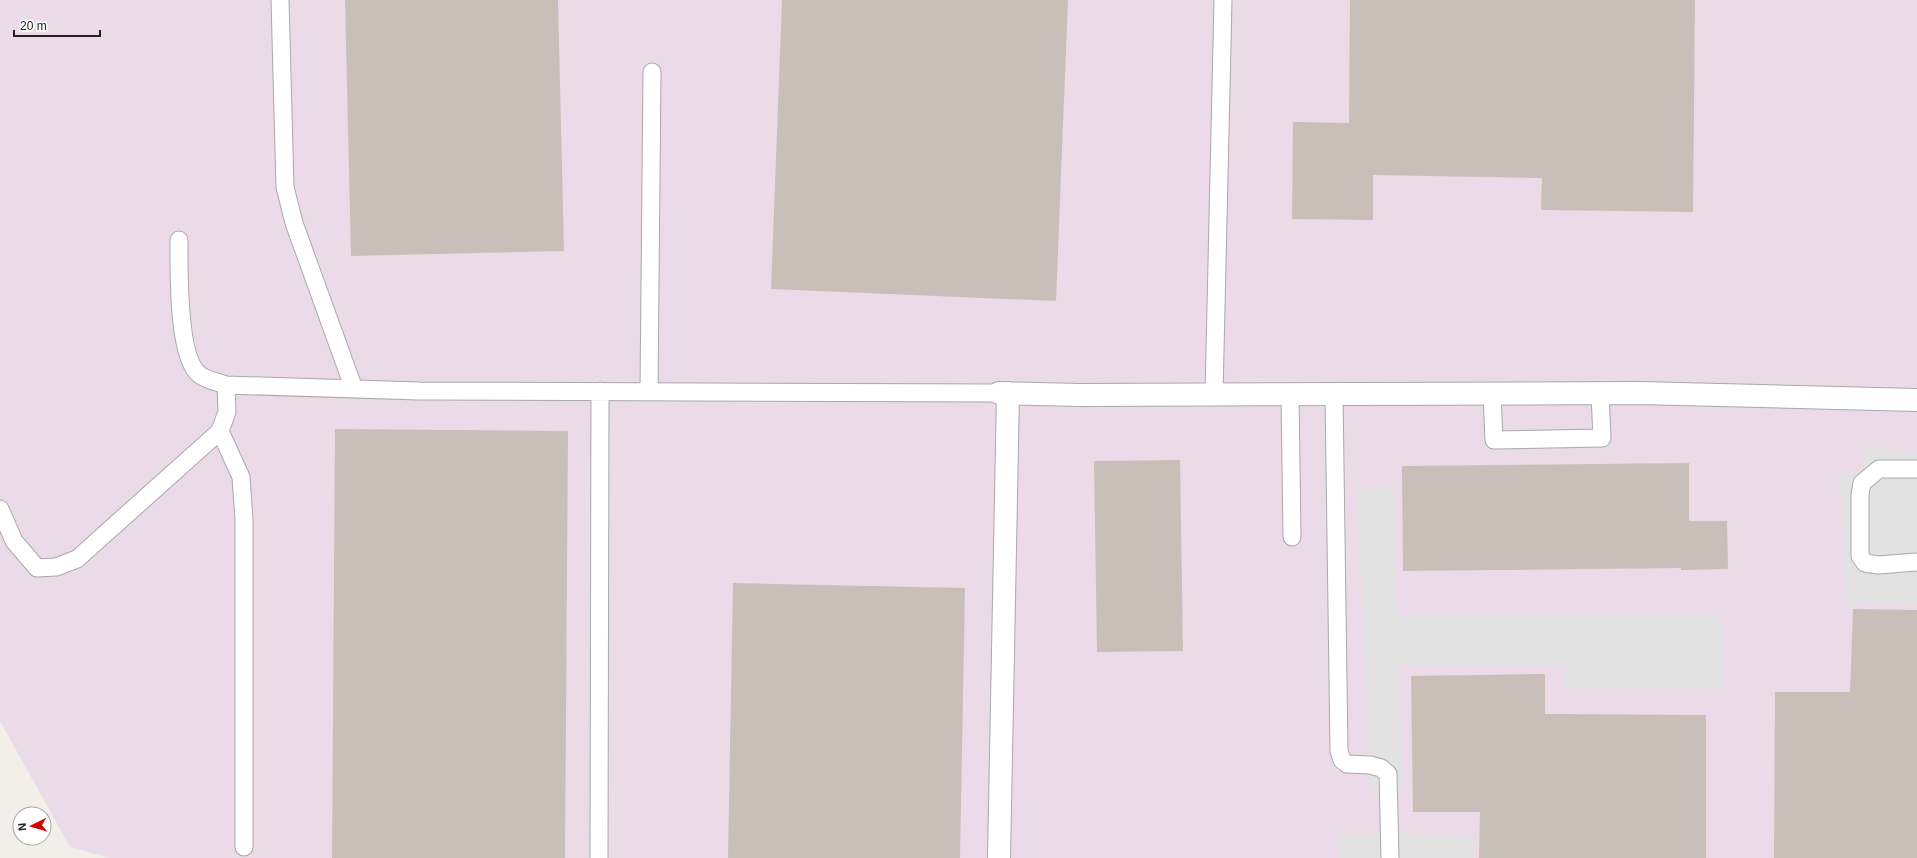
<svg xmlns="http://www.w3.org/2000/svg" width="1917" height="858" viewBox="0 0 1917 858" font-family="Arial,sans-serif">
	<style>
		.industrial { fill: #ebdbe8 }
		.parking { fill: #e2e2e2 }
		.building { fill: #c7bfb8 }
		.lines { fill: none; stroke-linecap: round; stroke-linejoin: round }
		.lane-casing { stroke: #a9a9a9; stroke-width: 19 }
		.street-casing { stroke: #a9a9a9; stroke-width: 24 }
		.lane { stroke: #fff; stroke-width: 17 }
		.street { stroke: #fff; stroke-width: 22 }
	</style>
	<rect width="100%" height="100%" fill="#f2efe9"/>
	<path class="industrial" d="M 0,0 L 1917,0 L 1917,858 L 110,858 L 70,847 L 0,721 Z"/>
	<path class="parking" d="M 1864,448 L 1917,451 L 1917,605 L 1846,604 L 1840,475 L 1851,473 L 1860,469 L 1864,459 Z
		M 1394,488 L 1398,616 L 1723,616 L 1723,687 L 1565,688 L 1565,665 L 1399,665 L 1404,794 L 1371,794 L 1357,489 Z
		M 1337,833 L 1473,835 L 1473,858 L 1337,858 Z"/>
	<path class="building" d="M 345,0 L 558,0 L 564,251 L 351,256 Z
		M 782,0 L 1068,0 L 1056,301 L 771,289 Z
		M 1350,0 L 1695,0 L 1693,212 L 1541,210 L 1542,178 L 1373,175 L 1373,220 L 1292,219 L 1293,122 L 1349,123 Z
		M 335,429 L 568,431 L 565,858 L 332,858 Z
		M 1180,460 L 1183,651 L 1097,652 L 1094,461 Z
		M 1689,463 L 1689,521 L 1727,521 L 1728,569 L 1681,570 L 1681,568 L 1403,571 L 1402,466 Z
		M 733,583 L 965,588 L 960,858 L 728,858 Z
		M 1853,609 L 1917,610 L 1917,858 L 1774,858 L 1775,692 L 1850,692 Z
		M 1545,674 L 1545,714 L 1706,715 L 1706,858 L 1479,858 L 1480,812 L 1413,812 L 1411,676 Z"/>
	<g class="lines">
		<g class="lane-casing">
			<path id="lane" d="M 280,0 L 285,187 L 294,223 L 354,389
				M 179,240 C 179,268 177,359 200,375 C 206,380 218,382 226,385 L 419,391 L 999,393
				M 649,391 L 652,72
				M 1290,394 L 1292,537
				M 1334,394 L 1339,751 L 1342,760 L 1347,764 L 1370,765 L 1381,768 L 1388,774 L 1390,858
				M 1492,394 L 1494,440 L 1602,438 L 1600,394
				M 1214,395 L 1223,0
				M 220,431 L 241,477 L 244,520 L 244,847
				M 1917,469 L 1879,469 L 1862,483 L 1860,495 L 1860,556 L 1865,563 L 1878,565 L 1917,562
				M 0,509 L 14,541 L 37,568 L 56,567 L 77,559 L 220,431 L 227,412 L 226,385
				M 599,858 L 600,391"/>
		</g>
		<g class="street-casing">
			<path id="street" d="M 999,393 L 1080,395 L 1639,393 L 1917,400
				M 999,858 L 1008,393"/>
		</g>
		<use href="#lane" class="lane"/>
		<use href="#street" class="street"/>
	</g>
	<g transform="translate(32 826) rotate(265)"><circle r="19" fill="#ffffff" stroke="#a7a7a7"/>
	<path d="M0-3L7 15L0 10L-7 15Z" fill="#d40000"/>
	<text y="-6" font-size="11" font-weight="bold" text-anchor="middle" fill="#222222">N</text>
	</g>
	<path d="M14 30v6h86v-6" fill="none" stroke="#222222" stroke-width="2"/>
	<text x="20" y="30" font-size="12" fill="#222222" stroke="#ffffff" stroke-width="3" paint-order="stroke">20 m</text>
</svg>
